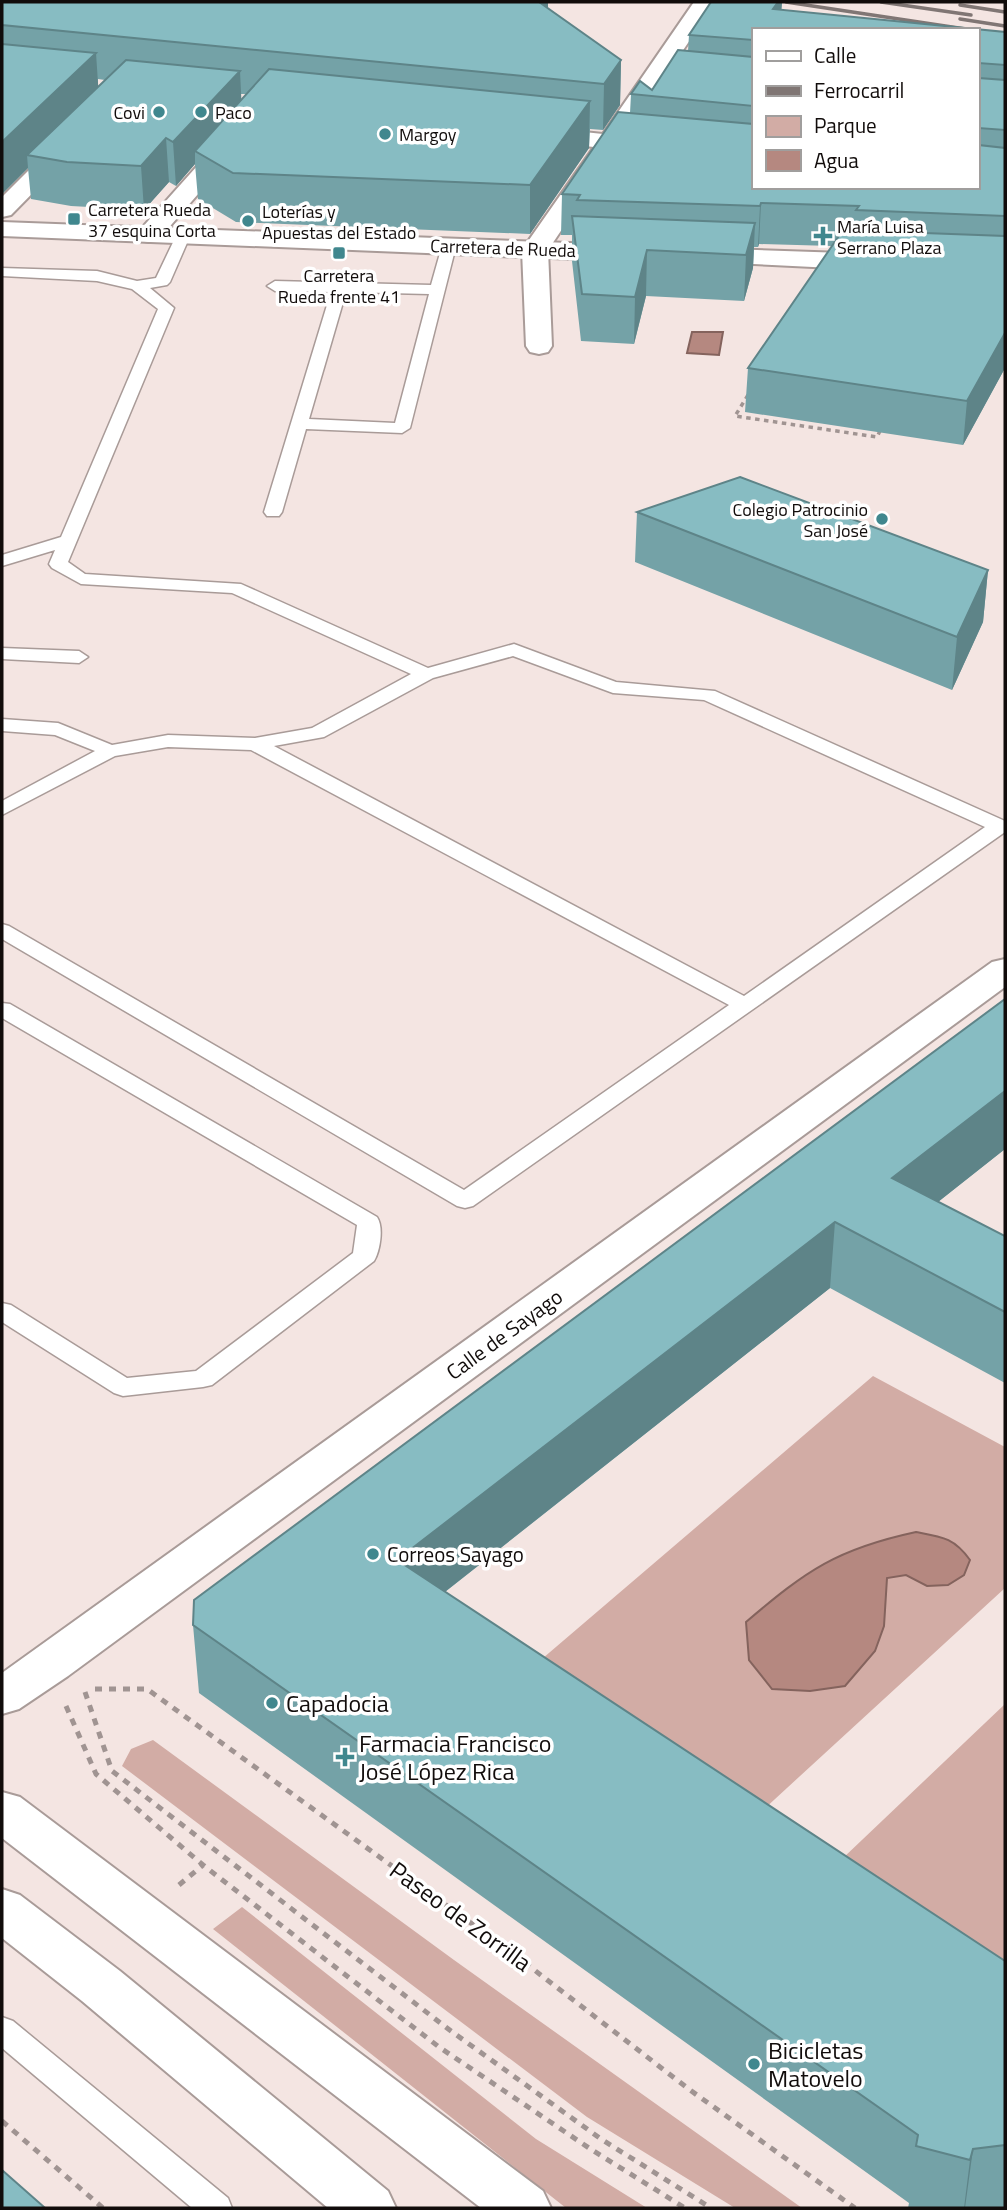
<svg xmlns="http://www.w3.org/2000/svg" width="1007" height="2210" viewBox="0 0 1007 2210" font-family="'Titillium Web',sans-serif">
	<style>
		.green { fill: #d2aca5 }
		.water { fill: #b58880; stroke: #84635d; stroke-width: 2 }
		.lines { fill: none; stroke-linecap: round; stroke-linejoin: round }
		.service-casing { stroke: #a99b98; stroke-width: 3 }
		.minor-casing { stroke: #a99b98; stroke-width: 4 }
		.tertiary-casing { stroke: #a99b98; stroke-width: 4 }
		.primary-casing { stroke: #a99b98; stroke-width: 4 }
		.path-far1 { stroke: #a09492; stroke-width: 3.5; stroke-dasharray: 4.5 4.5; stroke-linecap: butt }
		.path { stroke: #a09492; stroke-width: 5; stroke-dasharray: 7 7; stroke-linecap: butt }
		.service { fill: #fff; fill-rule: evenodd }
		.minor { fill: #fff; fill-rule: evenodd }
		.tertiary { fill: #fff; fill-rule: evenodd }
		.primary { fill: #fff; fill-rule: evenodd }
		.rail { stroke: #807674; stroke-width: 3.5 }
		.wall { fill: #74a2a7; fill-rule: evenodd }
		.shaded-wall { fill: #5e8488 }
		.building { fill: #87bcc2; stroke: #5e8488; stroke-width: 2 }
		.poi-dot { fill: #40878e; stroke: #fff; stroke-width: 2.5 }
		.labels { text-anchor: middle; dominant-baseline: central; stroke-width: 7; stroke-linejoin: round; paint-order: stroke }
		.far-poi-label { font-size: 18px; fill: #110c0b; stroke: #fff; text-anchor: start }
		.far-street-label { font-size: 18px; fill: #110c0b; stroke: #fff }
		.street-label { font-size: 21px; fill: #110c0b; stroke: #fff }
		.poi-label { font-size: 21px; fill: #110c0b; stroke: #fff; text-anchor: start }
		.near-poi-label { font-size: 24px; fill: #110c0b; stroke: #fff; text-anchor: start }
		.near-street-label { font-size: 24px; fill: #110c0b; stroke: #fff }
	</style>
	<rect width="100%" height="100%" fill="#f4e5e2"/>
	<path class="green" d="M 873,1376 L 1005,1447 L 1005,1588 L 739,1832 L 515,1682 Z
		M 1005,1704 L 1005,2002 L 822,1878 Z
		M 153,1740 L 454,1960 L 802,2208 L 735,2208 L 587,2117 L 122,1766 L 131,1749 Z
		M 242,1907 L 536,2139 L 647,2208 L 566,2208 L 213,1929 Z"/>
	<path class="water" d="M 692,332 L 723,332 L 719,355 L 687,353 Z
		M 916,1532 C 943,1537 954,1538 970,1560 L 964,1575 L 948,1585 L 927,1586 L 906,1575 L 887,1578 L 884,1626 L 875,1651 L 845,1686 L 810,1691 L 772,1689 L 749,1660 L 746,1622 C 807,1570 837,1549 916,1532 Z"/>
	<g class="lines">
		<g class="service-casing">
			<path id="service" d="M 183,232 L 190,236 L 170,282 L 167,285 L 150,288 L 174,308 L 68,562 L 85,574 L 241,584 L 428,668 L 514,644 L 616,682 L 715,691 L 1005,821 L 1005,832 L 473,1206 L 465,1208 L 457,1206 L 2,939 L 2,924 L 9,926 L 464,1190 L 729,1005 L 251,750 L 168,747 L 115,756 L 2,815 L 2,801 L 95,751 L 55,735 L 2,731 L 2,719 L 58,723 L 112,745 L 168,735 L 255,738 L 312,728 L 411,674 L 232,593 L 81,584 L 52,568 L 49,564 L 55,550 L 2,566 L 2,555 L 61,537 L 158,309 L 132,289 L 97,281 L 2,276 L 2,268 L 97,271 L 137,281 L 156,278 L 176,236 ZM 513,656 L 613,693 L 704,700 L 985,827 L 744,996 L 274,746 L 324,737 L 433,678 Z
				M 449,242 L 456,246 L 410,428 L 402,433 L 306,429 L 282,512 L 279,516 L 267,516 L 264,512 L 331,292 L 275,291 L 267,286 L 275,281 L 431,285 L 442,246 ZM 346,292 L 429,294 L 395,423 L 309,419 Z
				M 2,648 L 79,651 L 88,657 L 79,663 L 2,659 Z
				M 2,1003 L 10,1004 L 377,1217 C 384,1227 380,1251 374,1261 L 212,1385 L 203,1387 L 123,1396 L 114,1393 L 2,1322 L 2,1303 L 11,1305 L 127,1378 L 196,1371 L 353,1253 L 357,1225 L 2,1018 Z
				M 2,2017 L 13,2021 L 228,2198 L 232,2208 L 192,2208 L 2,2048 Z"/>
		</g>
		<g class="minor-casing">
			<path id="minor" d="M 694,2 L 715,3 L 625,136 L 753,148 L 753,162 L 616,149 L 548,250 L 552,346 L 548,352 L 539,354 L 530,352 L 526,346 L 522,250 L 594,147 L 536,141 L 528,139 L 524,134 L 528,129 L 536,127 L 603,134 Z
				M 231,135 L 239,137 L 243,142 L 239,147 L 158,240 L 149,242 L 140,240 L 137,235 L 140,230 L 223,137 Z
				M 67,138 L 75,140 L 79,145 L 75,150 L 11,215 L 2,217 L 2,197 L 59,140 Z
				M 1005,959 L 1005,987 L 68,1676 L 19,1709 L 2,1714 L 2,1673 L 992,962 Z"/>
		</g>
		<g class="tertiary-casing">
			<path id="tertiary" d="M 2,222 L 625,245 L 634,248 L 638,253 L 634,258 L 625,261 L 2,236 Z
				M 700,248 L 874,254 L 883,257 L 887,262 L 883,267 L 874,270 L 691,261 L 687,256 L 691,251 Z"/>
		</g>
		<g class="primary-casing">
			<path id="primary" d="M 2,1792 L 20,1797 L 543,2191 L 551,2208 L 481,2208 L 2,1838 Z
				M 2,1889 L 20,1895 L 120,1971 L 388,2191 L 396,2208 L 328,2208 L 82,2001 L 2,1938 Z"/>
		</g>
		<path class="path-far1" d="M 748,395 L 735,416 L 877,437 L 881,429"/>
		<path class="path" d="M 95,1689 L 147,1689 L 511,1952 L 690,2090 L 855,2208
			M 85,1692 L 112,1771 L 451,2031 L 601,2139 L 711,2208
			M 66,1706 L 96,1774 L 203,1865 L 439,2047 L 592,2150 L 685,2208
			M 179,1885 L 203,1865
			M 2,2121 L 103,2208"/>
		<use href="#service" class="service"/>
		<use href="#minor" class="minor"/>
		<use href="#tertiary" class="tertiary"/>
		<use href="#primary" class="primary"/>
		<path class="rail" d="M 786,2 L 972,30
			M 881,2 L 971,15
			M 960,5 L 1005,12
			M 960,19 L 1005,26"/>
	</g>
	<path class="wall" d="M 2,2 L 548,2 L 548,8 L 621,60 L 620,105 L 603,130 L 590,129 L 589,148 L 530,234 L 236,222 L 198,199 L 195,164 L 176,186 L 169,182 L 144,210 L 71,206 L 31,199 L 28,168 L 2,194 ZM 98,79 L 105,80 L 98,87 ZM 241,94 L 246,94 L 241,100 Z
		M 711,2 L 782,2 L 781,10 L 1005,32 L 1005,368 L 963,445 L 745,412 L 748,368 L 832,246 L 759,244 L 758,247 L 754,247 L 753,268 L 744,301 L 646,296 L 634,344 L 581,341 L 572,261 L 572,235 L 561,235 L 562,194 L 630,113 L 631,94 L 652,90 L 688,51 L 689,35 ZM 753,30 L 977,187 L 753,187 Z
		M 637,512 L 988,570 L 983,622 L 952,690 L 635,562 Z
		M 1005,999 L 1005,1149 L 938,1202 L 1005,1236 L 1005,1383 L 830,1288 L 445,1592 L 1005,1961 L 1005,2208 L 908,2208 L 909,2203 L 199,1693 L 193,1625 Z"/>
	<path class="shaded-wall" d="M 526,2 L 548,2 L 548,33 Z
		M 778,2 L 782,2 L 780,30 L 773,9 Z
		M 96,53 L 99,98 L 27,155 L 28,168 L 2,194 L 2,142 Z
		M 621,60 L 620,105 L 603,130 L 604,84 Z
		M 240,71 L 242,113 L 195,151 L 195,164 L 176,186 L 173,142 Z
		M 590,101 L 589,148 L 530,234 L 530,185 Z
		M 166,138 L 169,182 L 144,210 L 141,166 Z
		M 761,203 L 759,244 L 758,247 L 760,206 Z
		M 755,223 L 753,268 L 744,301 L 746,255 Z
		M 647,250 L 646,296 L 634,344 L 635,297 Z
		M 1005,333 L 1005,368 L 963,445 L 967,401 Z
		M 988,570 L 983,622 L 952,690 L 957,637 Z
		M 1005,1091 L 1005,1149 L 886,1243 L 892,1178 Z
		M 835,1222 L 830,1288 L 399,1628 L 397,1560 Z
		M 973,2149 L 965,2208 L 964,2208 L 970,2160 Z"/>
	<path class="building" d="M 2,2 L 539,2 L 621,60 L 604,84 L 2,25 Z
		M 711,2 L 778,2 L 773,9 L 1005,32 L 1005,65 L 979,63 L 979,78 L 1005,80 L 1005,130 L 979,128 L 979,145 L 1005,148 L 1005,216 L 856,210 L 859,206 L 761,203 L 760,206 L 577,200 L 580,195 L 562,194 L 618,112 L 753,124 L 753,187 L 977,187 L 977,30 L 753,30 L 753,40 L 689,35 Z
		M 2,44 L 96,53 L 2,142 Z
		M 678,50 L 753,57 L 753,106 L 631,94 L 640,81 L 652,90 Z
		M 126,60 L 240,71 L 173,142 L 166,138 L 141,166 L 67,162 L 27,155 Z
		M 269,69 L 590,101 L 530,185 L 233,173 L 195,151 Z
		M 572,216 L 755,223 L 746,255 L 647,250 L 635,297 L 582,294 Z
		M 843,230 L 1005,236 L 1005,333 L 967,401 L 748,368 Z
		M 740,477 L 988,570 L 957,637 L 637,512 Z
		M 1005,999 L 1005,1091 L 892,1178 L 1005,1236 L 1005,1312 L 835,1222 L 397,1560 L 1005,1961 L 1005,2145 L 973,2149 L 970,2160 L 916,2146 L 918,2135 L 193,1625 L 194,1600 Z
		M 2,2170 L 44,2207 L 43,2208 L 2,2208 Z"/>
	<g class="poi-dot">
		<circle cx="159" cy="112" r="7"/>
		<circle cx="201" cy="112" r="7"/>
		<circle cx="385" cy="134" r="7"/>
		<rect x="67" y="212" width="14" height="14" rx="3.5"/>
		<circle cx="248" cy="221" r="7"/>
		<path d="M819.5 225.5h7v7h7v7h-7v7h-7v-7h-7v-7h7z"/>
		<rect x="332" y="246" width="14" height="14" rx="3.5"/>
		<circle cx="882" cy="519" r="7"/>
		<circle cx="373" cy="1554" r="7"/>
		<circle cx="272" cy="1703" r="7"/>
		<path d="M341.5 1746.5h7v7h7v7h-7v7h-7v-7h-7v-7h7z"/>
		<circle cx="754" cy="2064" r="7"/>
	</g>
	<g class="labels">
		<g class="far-poi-label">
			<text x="145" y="112" text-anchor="end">Covi</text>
			<text x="215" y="112">Paco</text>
			<text x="399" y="134">Margoy</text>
			<text x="88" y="209">Carretera Rueda<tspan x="88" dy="21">37 esquina Corta</tspan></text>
			<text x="262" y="211">Loterías y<tspan x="262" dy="21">Apuestas del Estado</tspan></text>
			<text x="837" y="226">María Luisa<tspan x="837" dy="21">Serrano Plaza</tspan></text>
			<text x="339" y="275" text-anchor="middle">Carretera<tspan x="339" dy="21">Rueda frente 41</tspan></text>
			<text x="868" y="509" text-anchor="end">Colegio Patrocinio<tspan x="868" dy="21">San José</tspan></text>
		</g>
		<g class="far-street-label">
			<text transform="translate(503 248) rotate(2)">Carretera de Rueda</text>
		</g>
		<g class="street-label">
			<text transform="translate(504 1334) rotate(-36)">Calle de Sayago</text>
		</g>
		<g class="poi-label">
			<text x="387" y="1554">Correos Sayago</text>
		</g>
		<g class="near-poi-label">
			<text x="286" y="1703">Capadocia</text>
			<text x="359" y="1743">Farmacia Francisco<tspan x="359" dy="28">José López Rica</tspan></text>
			<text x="768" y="2050">Bicicletas<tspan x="768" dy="28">Matovelo</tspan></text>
		</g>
		<g class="near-street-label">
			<text transform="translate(461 1916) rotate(36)">Paseo de Zorrilla</text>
		</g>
	</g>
	<rect width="1007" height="2210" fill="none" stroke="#110c0b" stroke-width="7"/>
	<rect x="752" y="28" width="228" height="161" fill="#ffffff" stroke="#a09e9d" stroke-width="2"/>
	<rect x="766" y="51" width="35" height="10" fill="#ffffff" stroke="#a09e9d" stroke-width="2"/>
	<text x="814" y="63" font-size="21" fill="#110c0b">Calle</text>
	<rect x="766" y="86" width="35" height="10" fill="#807674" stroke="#a09e9d" stroke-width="2"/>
	<text x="814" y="98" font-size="21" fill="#110c0b">Ferrocarril</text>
	<rect x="766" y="116" width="35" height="21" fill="#d2aca5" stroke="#a09e9d" stroke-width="2"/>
	<text x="814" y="133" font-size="21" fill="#110c0b">Parque</text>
	<rect x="766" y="150" width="35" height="21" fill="#b58880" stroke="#a09e9d" stroke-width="2"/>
	<text x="814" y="168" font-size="21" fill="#110c0b">Agua</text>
</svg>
